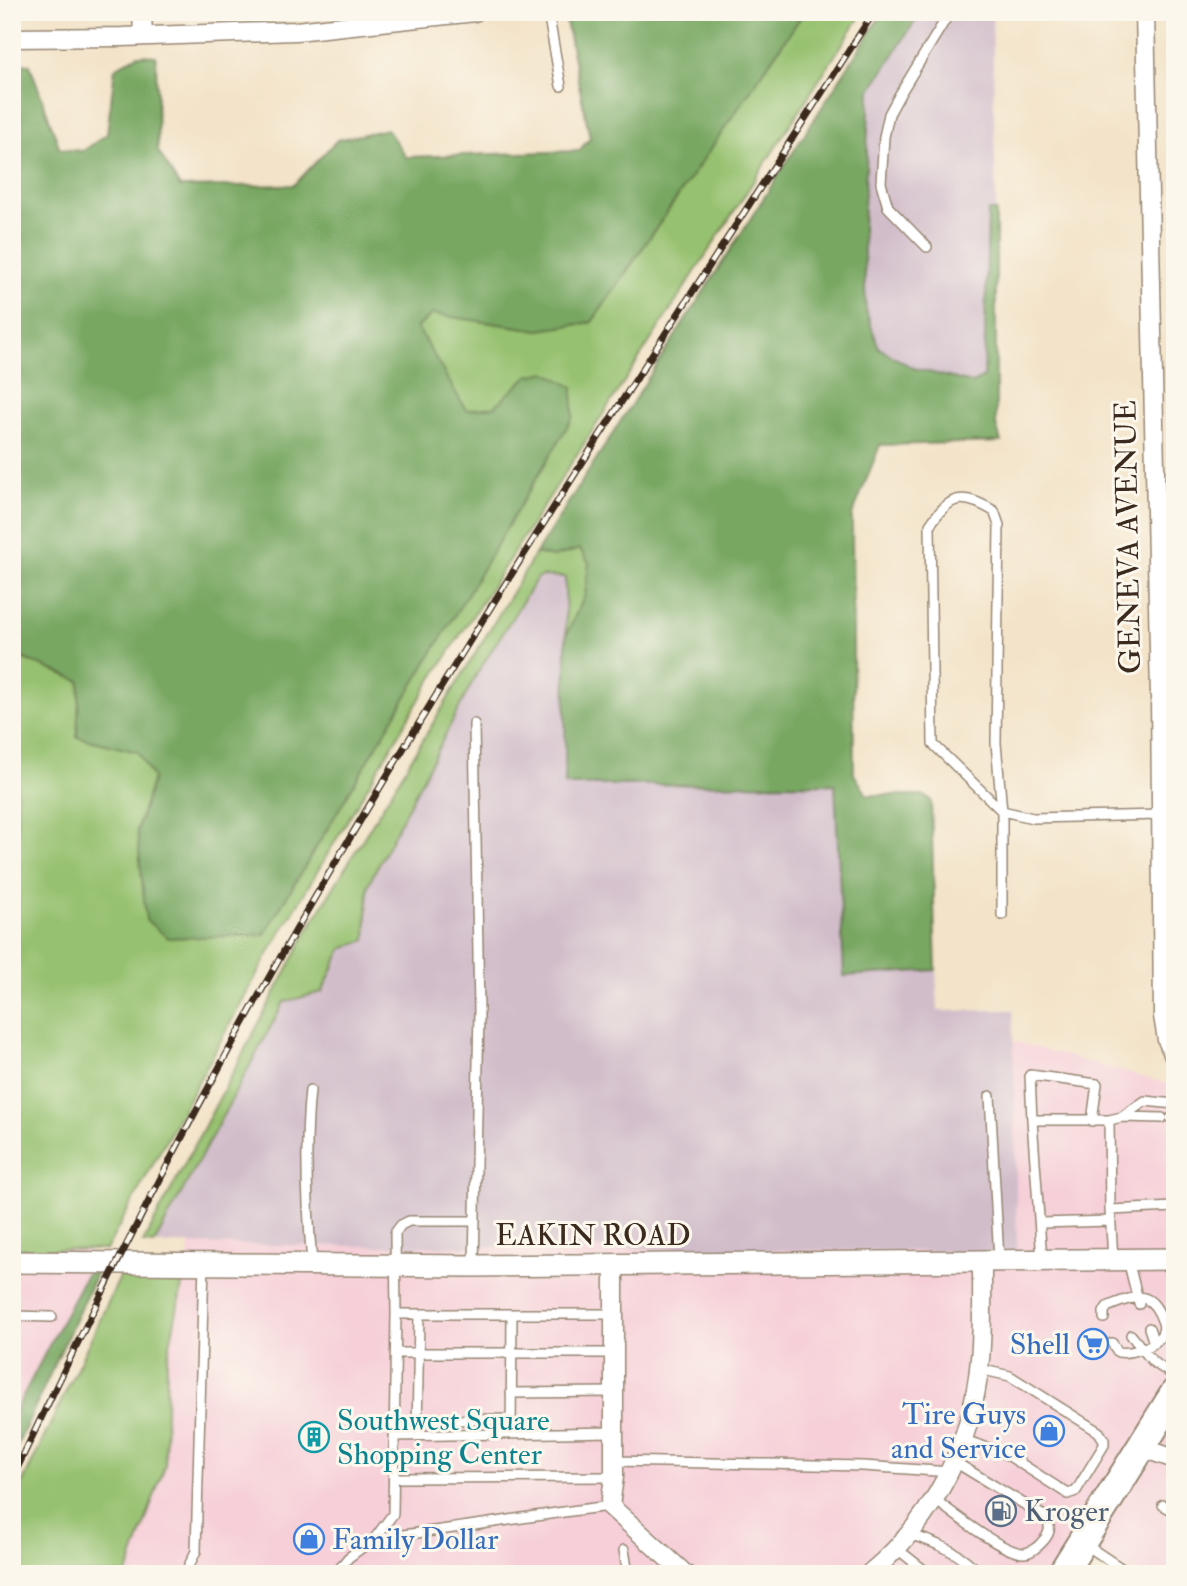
<svg xmlns="http://www.w3.org/2000/svg" width="1187" height="1586" viewBox="0 0 1187 1586" font-family="'IM FELL Double Pica',serif">
	<style>
		.built { fill: #f6cfd8 }
		.industrial { fill: #d1bdca }
		.green { fill: #96c16f; stroke: #687646; stroke-width: 2 }
		.forest { fill: #78a762; stroke: #5a6840; stroke-width: 2 }
		.lines { fill: none; stroke-linecap: round; stroke-linejoin: round }
		.service-casing { stroke: #978673; stroke-width: 12 }
		.minor-casing { stroke: #978673; stroke-width: 21 }
		.tertiary-casing { stroke: #978673; stroke-width: 24 }
		.primary-casing { stroke: #978673; stroke-width: 32 }
		.service { stroke: #fff; stroke-width: 9 }
		.minor { stroke: #fff; stroke-width: 18 }
		.tertiary { stroke: #fff; stroke-width: 21 }
		.primary { stroke: #fff; stroke-width: 28 }
		.rail-casing { stroke: #3b2a1e; stroke-width: 7 }
		.rail { stroke: #fbf7ec; stroke-width: 4.5; stroke-dasharray: 13; stroke-linecap: butt }
		.labels { text-anchor: middle; dominant-baseline: central; stroke-width: 6; stroke-linejoin: round; paint-order: stroke }
		.street-label { font-size: 30px; fill: #3b2a1e; stroke: #fbf7ec }
		.shop-label { font-size: 30px; fill: #366cbe; stroke: #fbf7ec; text-anchor: end }
		.culture-label { font-size: 30px; fill: #0d838f; stroke: #fbf7ec; text-anchor: start }
		.service-label { font-size: 30px; fill: #4e5e75; stroke: #fbf7ec; text-anchor: start }
	</style>
	<rect width="100%" height="100%" fill="#fbf7ec"/>
	<filter id="ink" filterUnits="userSpaceOnUse"><feTurbulence type="fractalNoise" baseFrequency=".0143" numOctaves="2"/><feDisplacementMap in="SourceGraphic" scale="14" xChannelSelector="R" yChannelSelector="G"/><feConvolveMatrix kernelMatrix="1 2 1 2 8 2 1 2 1" color-interpolation-filters="sRGB"/></filter>
	<filter id="wash" filterUnits="userSpaceOnUse"><feTurbulence type="fractalNoise" baseFrequency=".00686" numOctaves="4" result="noise"/><feDisplacementMap in="SourceGraphic" scale="28" xChannelSelector="R" yChannelSelector="G"/><feGaussianBlur stdDeviation="1.57" result="paint"/><feColorMatrix in="noise" values="0 0 0 0 0 0 0 0 0 0 0 0 0 0 0 0 0 1.4 0 .05"/><feComposite in="paint" operator="in"/></filter>
	<g filter="url(#wash)">
		<rect width="100%" height="100%" fill="#f3e3c8"/>
		<path class="built" d="M 1013,1041 L 1175,1086 L 1175,1574 L 1139,1574 L 1093,1555 L 1081,1574 L 127,1574 L 164,1465 L 167,1360 L 190,1244 L 1017,1252 Z
			M 12,1249 L 88,1250 L 87,1272 L 12,1417 Z"/>
		<path class="industrial" d="M 921,12 L 992,12 L 996,211 L 988,212 L 985,377 L 972,383 L 913,368 L 878,348 L 866,311 L 863,227 L 870,91 Z
			M 543,576 L 565,577 L 565,785 L 835,784 L 844,976 L 936,970 L 938,1011 L 1013,1010 L 1017,1252 L 154,1244 L 284,1002 L 322,992 L 342,949 L 366,940 L 368,885 L 475,677 L 537,578 Z"/>
		<path class="green" d="M 804,12 L 863,12 L 428,685 L 267,956 L 106,1250 L 12,1249 L 12,1113 L 17,917 L 17,656 L 80,681 L 77,737 L 138,752 L 153,778 L 137,830 L 264,935 L 421,668 L 528,376 L 494,407 L 466,410 L 417,328 L 432,314 L 539,330 L 592,322 Z
			M 580,549 L 589,563 L 585,595 L 566,636 L 565,577 L 543,576 L 537,578 L 475,677 L 368,885 L 366,940 L 342,949 L 322,992 L 284,1002 L 154,1244 L 143,1243 L 309,928 L 536,553 L 553,557 Z
			M 121,1275 L 184,1276 L 167,1360 L 165,1465 L 127,1574 L 12,1574 L 12,1505 Z"/>
		<path class="forest" d="M 564,12 L 804,12 L 592,322 L 539,330 L 432,314 L 417,327 L 466,410 L 494,407 L 528,376 L 546,372 L 573,387 L 573,417 L 264,935 L 168,938 L 146,920 L 137,830 L 153,778 L 138,752 L 77,737 L 80,681 L 17,656 L 12,392 L 12,63 L 30,65 L 60,149 L 83,151 L 107,134 L 115,68 L 138,55 L 156,56 L 158,151 L 180,187 L 294,185 L 337,140 L 387,129 L 406,157 L 579,151 L 590,138 Z
			M 883,12 L 921,12 L 870,91 L 863,227 L 866,311 L 879,348 L 913,368 L 972,383 L 984,377 L 988,211 L 996,211 L 996,424 L 1001,442 L 880,445 L 852,516 L 854,774 L 867,795 L 923,795 L 931,800 L 936,970 L 844,976 L 835,784 L 565,785 L 566,636 L 585,595 L 589,563 L 580,549 L 553,557 L 536,553 Z
			M 87,1272 L 97,1272 L 12,1457 L 12,1417 Z"/>
	</g>
	<g filter="url(#ink)">
		<g class="lines">
			<g class="service-casing">
				<path id="service" d="M 548,12 L 561,86
					M 927,247 L 888,207 L 881,183 L 884,137 L 889,114 L 900,94 L 950,12
					M 474,724 L 479,1011 L 474,1266
					M 1002,915 L 1002,811 L 996,743 L 999,525 L 994,511 C 963,493 950,494 930,525 L 933,744 L 1002,811 L 1033,818 L 1161,815
					M 310,1090 C 304,1148 307,1206 312,1263
					M 990,1096 L 999,1260
					M 1122,1117 L 1162,1118
					M 1171,1118 L 1175,1119
					M 1032,1120 L 1030,1075 L 1097,1084 L 1092,1121
					M 1109,1120 L 1110,1210
					M 1041,1223 L 1111,1221
					M 1113,1259 L 1110,1210 L 1175,1207
					M 1042,1260 L 1032,1120 L 1109,1120 L 1122,1117 L 1145,1101 L 1175,1104
					M 1128,1260 L 1139,1304
					M 396,1314 L 614,1314
					M 12,1316 L 52,1317
					M 1104,1318 L 1104,1312 L 1107,1307 C 1127,1299 1147,1287 1159,1313 C 1162,1320 1166,1327 1162,1334 C 1156,1347 1130,1354 1118,1352 L 1112,1343
					M 1149,1328 L 1154,1343
					M 1131,1335 L 1153,1362 L 1175,1376
					M 396,1353 L 614,1353
					M 511,1393 L 614,1392
					M 417,1420 L 429,1420
					M 448,1420 L 511,1419
					M 511,1434 L 512,1314
					M 417,1435 L 419,1314
					M 395,1436 L 614,1432
					M 964,1440 L 1006,1454 L 1068,1494 L 1076,1491 L 1104,1445 L 1104,1440 L 1099,1432 L 1010,1376 L 979,1369
					M 614,1461 L 863,1466 L 951,1472
					M 395,1478 L 614,1477
					M 934,1499 C 953,1513 1002,1553 1024,1553 C 1030,1553 1038,1547 1042,1542 C 1050,1534 1051,1528 1047,1518 L 955,1462
					M 1163,1505 L 1175,1512
					M 908,1534 C 935,1542 962,1553 980,1574
					M 375,1538 C 454,1530 532,1515 610,1506
					M 1086,1545 L 1130,1574
					M 896,1548 L 929,1574
					M 624,1550 L 628,1574
					M 185,1574 L 196,1551 L 204,1263
					M 339,1574 L 338,1571 L 348,1558 L 375,1538 L 393,1514 L 396,1314 L 395,1233 L 401,1225 L 409,1221 L 475,1221"/>
			</g>
			<g class="minor-casing">
				<path id="minor" d="M 142,12 L 143,36
					M 1145,12 L 1160,696 L 1163,1016 L 1167,1040 L 1175,1058
					M 12,38 L 122,37 L 296,31 L 475,12
					M 614,1264 L 614,1477 L 610,1506 L 685,1574
					M 1142,1448 L 1175,1459
					M 869,1574 C 934,1520 973,1443 980,1359 C 983,1327 982,1294 982,1262"/>
			</g>
			<g class="tertiary-casing">
				<path id="tertiary" d="M 12,1262 L 474,1266 L 1175,1259"/>
			</g>
			<g class="primary-casing">
				<path id="primary" d="M 1062,1574 L 1175,1393"/>
			</g>
			<use href="#service" class="service"/>
			<use href="#minor" class="minor"/>
			<use href="#tertiary" class="tertiary"/>
			<use href="#primary" class="primary"/>
			<g class="rail-casing">
				<path id="rail" d="M 12,1479 C 107,1278 208,1079 321,887 C 495,589 687,302 874,12"/>
			</g>
			<use href="#rail" class="rail"/>
		</g>
	</g>
	<defs>
		<g id="supermarket-ring" transform="scale(1.575)"><circle r="9.5" fill="#fbf7ec" stroke="#3f7fe0" stroke-width="1.5"/><path d="M-6-5.5h2.5l.6 2H6L4.5 2H-2.5L-4.4-4H-6ZM-1.5 3.2a1.3 1.3 0 1 0 .1 0ZM3 3.2a1.3 1.3 0 1 0 .1 0Z" fill="#3f7fe0"/></g>
		<g id="shop-ring" transform="scale(1.575)"><circle r="9.5" fill="#fbf7ec" stroke="#3f7fe0" stroke-width="1.5"/><path d="M-5-2.5h2.3a2.7 3.5 0 0 1 5.4 0H5L5.5 6h-11ZM-1.5-2.5h3a1.5 2.3 0 0 0-3 0Z" fill="#3f7fe0"/></g>
		<g id="building-ring" transform="scale(1.575)"><circle r="9.5" fill="#fbf7ec" stroke="#0f9aa8" stroke-width="1.5"/><path d="M-4-6H4V6H1V3H-1V6H-4ZM-2.5-4.3h1.7v1.8h-1.7ZM.8-4.3h1.7v1.8H.8ZM-2.5-1h1.7V.8h-1.7ZM.8-1h1.7V.8H.8Z" fill="#0f9aa8"/></g>
		<g id="fuel-ring" transform="scale(1.575)"><circle r="9.5" fill="#fbf7ec" stroke="#5c6f8a" stroke-width="1.5"/><path d="M-5.5-6h7V0h2V4h1.3V-2.5L3-4.5l.8-.8L6-3V5H2.5V1h-1V6h-7ZM-4.2-4.7v3.2H.2V-4.7Z" fill="#5c6f8a"/></g>
	</defs>
	<g fill-rule="evenodd">
		<use href="#supermarket-ring" x="1093" y="1344"/>
		<use href="#shop-ring" x="1049" y="1431"/>
		<use href="#building-ring" x="314" y="1437"/>
		<use href="#fuel-ring" x="1001" y="1511"/>
		<use href="#shop-ring" x="309" y="1539"/>
	</g>
	<g class="labels">
		<g class="street-label">
			<text transform="translate(1128 537) rotate(-91)">GENEVA AVENUE</text>
			<text x="593" y="1235">EAKIN ROAD</text>
		</g>
		<g class="shop-label">
			<text x="1070" y="1344">Shell</text>
			<text x="1026" y="1414">Tire Guys<tspan x="1026" dy="34">and Service</tspan></text>
			<text x="332" y="1539" text-anchor="start">Family Dollar</text>
		</g>
		<g class="culture-label">
			<text x="337" y="1420">Southwest Square<tspan x="337" dy="34">Shopping Center</tspan></text>
		</g>
		<g class="service-label">
			<text x="1024" y="1511">Kroger</text>
		</g>
	</g>
	<rect width="1187" height="1586" fill="none" stroke="#fbf7ec" stroke-width="42"/>
</svg>
